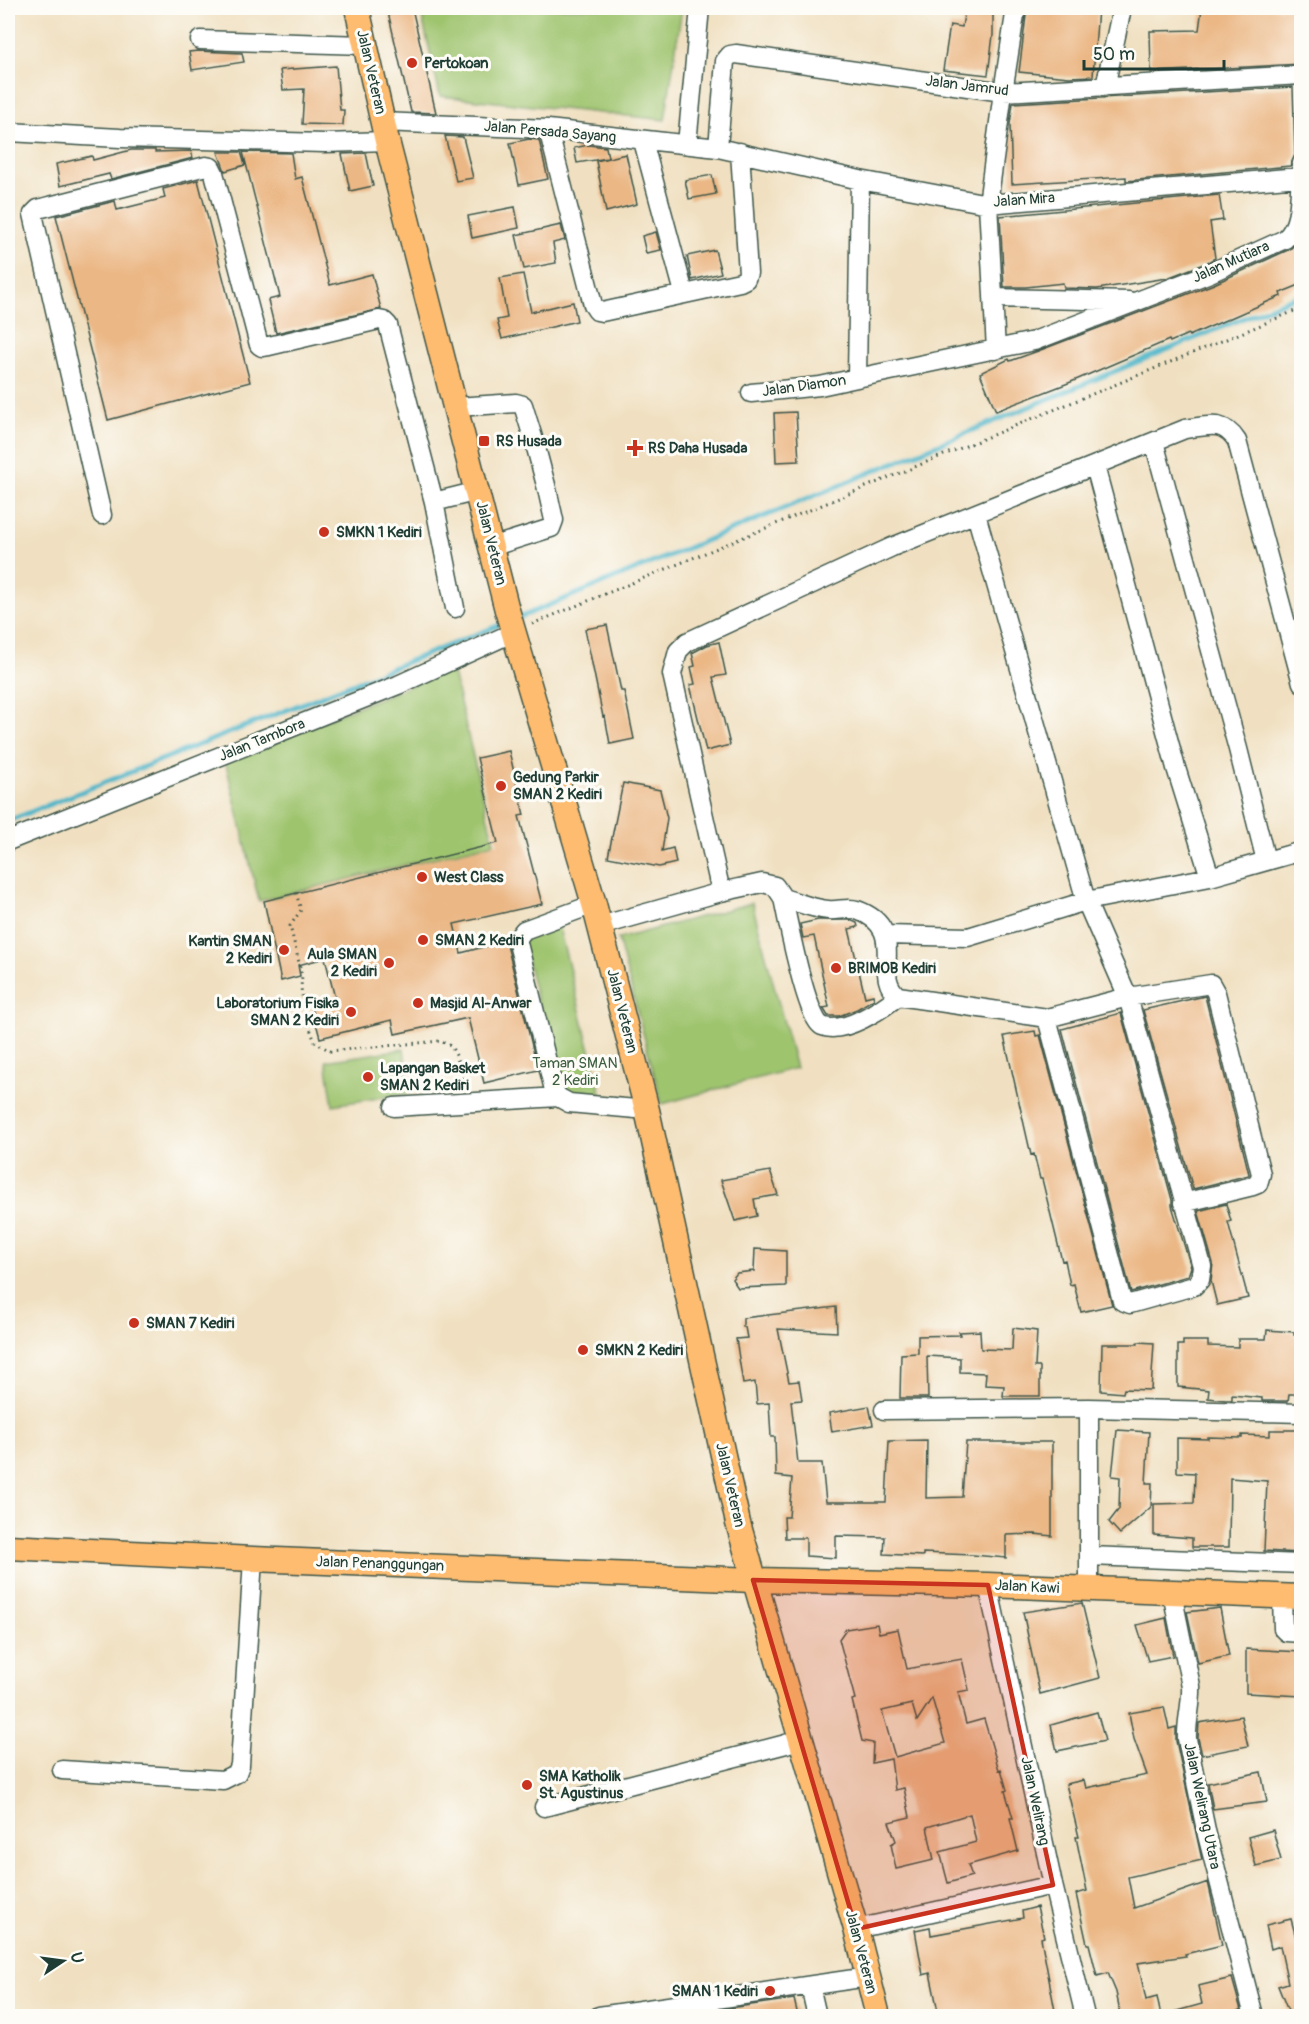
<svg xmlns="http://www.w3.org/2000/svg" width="1309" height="2024" viewBox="0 0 1309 2024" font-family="Pangolin,sans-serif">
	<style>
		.green { fill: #9fc46e; stroke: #5f8051; stroke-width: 1.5 }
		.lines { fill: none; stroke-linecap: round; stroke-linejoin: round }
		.stream { stroke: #4bb5c9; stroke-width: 5 }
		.building { fill: #ebb785; fill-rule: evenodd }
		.minor-casing { stroke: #3e5549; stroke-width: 21 }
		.major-casing { stroke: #3e5549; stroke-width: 27 }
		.path { stroke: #3e5549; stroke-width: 3; stroke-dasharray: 1.5 4.5; stroke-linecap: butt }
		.minor { stroke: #fff; stroke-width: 18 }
		.major { stroke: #febc70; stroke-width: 24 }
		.marked { fill: #c8321e; fill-opacity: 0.2; stroke: #c8321e; stroke-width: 4.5; stroke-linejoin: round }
		.poi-dot { fill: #c8321e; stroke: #fdfcf7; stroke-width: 2 }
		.labels { text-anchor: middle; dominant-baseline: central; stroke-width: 6; stroke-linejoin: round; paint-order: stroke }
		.poi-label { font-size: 15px; font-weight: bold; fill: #1f3d34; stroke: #fdfcf7; text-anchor: start }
		.street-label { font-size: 15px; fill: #1f3d34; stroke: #fdfcf7 }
		.park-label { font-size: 15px; fill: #3f5f42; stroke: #fdfcf7 }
	</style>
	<rect width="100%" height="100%" fill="#fdfcf7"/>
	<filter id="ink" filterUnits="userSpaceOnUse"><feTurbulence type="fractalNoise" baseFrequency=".0167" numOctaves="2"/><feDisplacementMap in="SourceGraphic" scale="12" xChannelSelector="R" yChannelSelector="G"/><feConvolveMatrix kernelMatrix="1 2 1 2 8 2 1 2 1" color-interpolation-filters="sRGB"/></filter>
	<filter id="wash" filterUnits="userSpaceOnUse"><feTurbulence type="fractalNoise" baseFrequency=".008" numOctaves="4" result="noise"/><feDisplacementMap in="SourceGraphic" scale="24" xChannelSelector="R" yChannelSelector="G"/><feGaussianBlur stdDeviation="1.35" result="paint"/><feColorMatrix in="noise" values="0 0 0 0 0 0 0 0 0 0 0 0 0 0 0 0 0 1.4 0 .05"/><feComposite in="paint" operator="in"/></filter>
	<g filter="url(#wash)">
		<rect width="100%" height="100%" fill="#f0e0c1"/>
		<path class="green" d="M 420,8 L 682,8 L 665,120 L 440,96 Z
			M 452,669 L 494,843 L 259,901 L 225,760 Z
			M 752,903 L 796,1068 L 662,1104 L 618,939 Z
			M 558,924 L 603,1101 L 559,1091 L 522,940 Z
			M 404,1049 L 411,1093 L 333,1105 L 326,1061 Z"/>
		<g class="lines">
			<path class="stream" d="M 516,619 L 1302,294
				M 8,821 L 505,623"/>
		</g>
		<g id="blocks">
			<path class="building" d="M 412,8 L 436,113 L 411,112 L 388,12 Z
				M 965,8 L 993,8 L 993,35 L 988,75 L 943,70 L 950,25 L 962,27 Z
				M 1027,8 L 1098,8 L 1093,76 L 1069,77 L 1019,72 Z
				M 1202,8 L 1302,8 L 1302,64 L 1151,72 L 1150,31 L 1199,30 Z
				M 198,51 L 242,53 L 244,62 L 192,70 L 189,52 Z
				M 336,66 L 340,110 L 344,110 L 343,125 L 302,124 L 304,89 L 283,90 L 280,70 Z
				M 1293,87 L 1295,155 L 1290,166 L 1126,181 L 1126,177 L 1012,184 L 1010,124 L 1013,103 Z
				M 445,136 L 463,137 L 473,178 L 456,181 Z
				M 529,139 L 539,140 L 548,179 L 519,185 L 510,143 Z
				M 588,145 L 606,147 L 608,158 L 577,163 L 574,148 Z
				M 131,150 L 155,150 L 155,152 L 191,151 L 193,158 L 111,179 L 109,174 L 60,186 L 56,164 L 92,156 L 93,160 Z
				M 218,152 L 241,152 L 245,165 L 225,171 Z
				M 243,152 L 291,153 L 295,179 L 302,177 L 330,285 L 372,274 L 381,309 L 276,333 L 268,300 L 280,297 Z
				M 366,153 L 373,186 L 350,191 L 342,154 Z
				M 626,154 L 637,204 L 606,212 L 596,161 Z
				M 712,175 L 716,194 L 689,199 L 685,180 Z
				M 198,180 L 250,382 L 108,420 L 56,216 L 115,201 L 117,210 L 165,198 L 163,189 Z
				M 1219,195 L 1223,220 L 1210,222 L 1215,258 L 1206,263 L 1167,278 L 1097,289 L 1064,288 L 1063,283 L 1026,287 L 1004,287 L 1000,216 Z
				M 515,207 L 519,228 L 472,238 L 468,216 Z
				M 561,225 L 565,240 L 553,243 L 556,263 L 524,269 L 516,235 Z
				M 656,232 L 661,250 L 646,253 L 642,236 Z
				M 1296,243 L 1302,256 L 1302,284 L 1280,293 L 1281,296 L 1189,336 L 1188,334 L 1170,342 L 1169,340 L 1071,382 L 996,411 L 980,373 L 1009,359 L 1010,361 L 1038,351 L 1214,284 L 1290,249 Z
				M 715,250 L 721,273 L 692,280 L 687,256 Z
				M 523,274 L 531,312 L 573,302 L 577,321 L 502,339 L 497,320 L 507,318 L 500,278 Z
				M 796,412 L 799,461 L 776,462 L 774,413 Z
				M 607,625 L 621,691 L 624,691 L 634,739 L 610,744 L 605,716 L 603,717 L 585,629 Z
				M 719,642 L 726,675 L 713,677 L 730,745 L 706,751 L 690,685 L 695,684 L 691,667 L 695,666 L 692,653 L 707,645 Z
				M 509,751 L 524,815 L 519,816 L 542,904 L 454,924 L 461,953 L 506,941 L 538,1070 L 484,1083 L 468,1018 L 395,1034 L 392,1020 L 320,1038 L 311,1004 L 335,998 L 325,958 L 298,965 L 300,976 L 281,981 L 264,901 L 498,843 L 477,758 Z
				M 623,783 L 660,790 L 667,818 L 662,851 L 673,848 L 676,863 L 659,867 L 608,857 Z
				M 818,920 L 850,920 L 857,923 L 858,927 L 849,929 L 865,997 L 873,995 L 874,999 L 857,1009 L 839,1016 L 828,1016 L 823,1008 L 829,1007 L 814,936 L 803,938 L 800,924 Z
				M 1205,996 L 1249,1174 L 1249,1175 L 1193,1189 L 1143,1010 Z
				M 1121,1013 L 1172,1200 L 1172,1206 L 1191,1267 L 1188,1276 L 1131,1292 L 1062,1029 Z
				M 1035,1031 L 1036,1036 L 1040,1035 L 1112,1305 L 1081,1312 L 1074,1284 L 1070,1285 L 1065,1260 L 1062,1261 L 1042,1179 L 1040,1179 L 1034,1154 L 1031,1155 L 1004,1036 Z
				M 770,1171 L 778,1195 L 754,1199 L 757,1216 L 735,1221 L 721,1180 Z
				M 1226,1204 L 1231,1221 L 1228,1222 L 1248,1298 L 1217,1305 L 1211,1281 L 1213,1263 L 1198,1211 Z
				M 755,1249 L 786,1251 L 786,1286 L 738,1288 L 732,1279 L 737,1273 L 754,1271 Z
				M 836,1307 L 837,1332 L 778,1329 L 789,1382 L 799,1381 L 802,1400 L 791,1401 L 798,1463 L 822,1463 L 826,1502 L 886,1502 L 889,1441 L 927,1440 L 926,1498 L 962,1497 L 966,1442 L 1052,1442 L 1052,1536 L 1035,1534 L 1006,1535 L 1006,1558 L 973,1555 L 923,1553 L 923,1556 L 884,1554 L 885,1537 L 836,1536 L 836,1558 L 806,1556 L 806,1538 L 785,1538 L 784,1517 L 789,1517 L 792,1478 L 776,1476 L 775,1437 L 771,1437 L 769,1403 L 757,1404 L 755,1382 L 743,1384 L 736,1339 L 747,1338 L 745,1327 L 743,1327 L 743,1318 Z
				M 1013,1328 L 1037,1331 L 1035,1367 L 1040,1367 L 1040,1396 L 1003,1396 L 1004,1386 L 985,1385 L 986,1373 L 960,1372 L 960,1358 L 927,1356 L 928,1398 L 900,1398 L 901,1354 L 918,1353 L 918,1336 L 960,1335 L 959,1332 L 980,1331 L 981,1349 L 1012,1350 Z
				M 1267,1330 L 1294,1332 L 1294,1335 L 1302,1336 L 1302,1394 L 1289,1394 L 1288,1401 L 1262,1401 L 1262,1398 L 1232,1395 L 1232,1400 L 1226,1400 L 1208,1398 L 1209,1390 L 1178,1387 L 1178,1345 L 1183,1345 L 1183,1341 L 1208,1341 L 1208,1346 L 1238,1347 L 1238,1339 L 1266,1339 Z
				M 1138,1342 L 1154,1343 L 1151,1390 L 1124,1389 L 1123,1393 L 1101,1391 L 1102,1344 L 1138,1344 Z
				M 869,1406 L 873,1425 L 832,1432 L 829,1413 Z
				M 1117,1430 L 1149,1432 L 1146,1483 L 1152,1483 L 1151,1507 L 1120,1534 L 1109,1522 L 1119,1509 L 1120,1477 L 1112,1476 Z
				M 1270,1430 L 1301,1430 L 1298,1492 L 1302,1492 L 1301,1553 L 1264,1551 L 1267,1481 L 1230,1478 L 1229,1547 L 1192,1547 L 1192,1538 L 1154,1535 L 1154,1504 L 1194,1503 L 1195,1473 L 1177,1472 L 1177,1438 L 1208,1439 L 1208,1437 L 1242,1438 L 1242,1435 L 1270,1436 Z
				M 1082,1603 L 1100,1678 L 1040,1694 L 1023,1612 Z
				M 1220,1608 L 1229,1656 L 1198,1663 L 1187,1612 Z
				M 1166,1618 L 1173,1656 L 1148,1661 L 1137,1625 Z
				M 877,1624 L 879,1633 L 898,1629 L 907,1669 L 962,1659 L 969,1690 L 958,1692 L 966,1724 L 984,1719 L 999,1770 L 1001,1769 L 1007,1790 L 1005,1791 L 1013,1818 L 1010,1818 L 1018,1851 L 968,1865 L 972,1876 L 948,1883 L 940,1852 L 976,1842 L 970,1814 L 927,1827 L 934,1860 L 896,1869 L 891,1844 L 896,1841 L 889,1822 L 910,1817 L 904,1788 L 895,1790 L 891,1759 L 872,1763 L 873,1743 L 862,1741 L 852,1700 L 855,1699 L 839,1639 L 846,1629 ZM 932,1698 L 945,1743 L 895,1757 L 882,1711 L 912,1704 L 917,1721 Z
				M 1246,1649 L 1302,1652 L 1302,1696 L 1246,1693 Z
				M 1164,1707 L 1169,1729 L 1176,1727 L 1176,1741 L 1202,1860 L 1128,1877 L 1134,1908 L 1208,1882 L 1222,1945 L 1185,1954 L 1186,1956 L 1138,1963 L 1146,2000 L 1157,1997 L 1161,2016 L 1121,2016 L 1116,1992 L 1108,1973 L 1097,1976 L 1089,1944 L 1087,1944 L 1076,1894 L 1087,1891 L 1076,1837 L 1079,1837 L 1066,1784 L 1084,1780 L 1086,1788 L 1147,1775 L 1134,1739 L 1129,1713 Z
				M 1097,1712 L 1105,1741 L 1057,1751 L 1051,1725 Z
				M 1241,1716 L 1248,1746 L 1202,1755 L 1198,1738 L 1199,1723 Z
				M 1261,1772 L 1267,1802 L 1213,1809 L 1208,1783 Z
				M 1273,1830 L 1281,1860 L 1256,1866 L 1248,1837 Z
				M 1037,1907 L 1044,1937 L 1041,1938 L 1056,2016 L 939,2016 L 930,1973 L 923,1975 L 915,1930 L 930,1927 L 931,1935 L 1023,1918 L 1022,1911 Z
				M 1291,1919 L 1298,1945 L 1302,1946 L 1302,2016 L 1290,2016 L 1278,1986 L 1288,1983 L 1280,1946 L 1271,1949 L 1266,1925 Z
				M 1232,1978 L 1241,2010 L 1213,2016 L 1173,2016 L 1173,2012 L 1202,2004 L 1198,1986 Z
				M 794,1999 L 798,2016 L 716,2016 L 716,2010 Z"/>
		</g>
	</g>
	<g filter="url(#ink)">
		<use href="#blocks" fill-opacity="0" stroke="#3e5549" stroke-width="1.5"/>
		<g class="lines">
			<g class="minor-casing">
				<path id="minor" d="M 200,40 L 365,45
					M 1105,87 L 1122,8
					M 382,122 L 548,129 L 718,148 L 860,180 L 988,204 L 1299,177
					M 548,129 L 593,305 L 597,311 L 602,312 L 740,282 L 746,279 L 748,273 L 740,152
					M 8,132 L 120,138 L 325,143 L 387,141
					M 643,141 L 684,293
					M 687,144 L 700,8
					M 718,148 L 725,61 L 730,55 L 736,54 L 1003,92 L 1302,75
					M 860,180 L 857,378 L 1034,341 L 1210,273 L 1285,239 C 1304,223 1298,187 1302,163
					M 993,298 L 1129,301
					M 996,350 L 988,204 L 1003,92 L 1016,8
					M 751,393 L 820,386 L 857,378
					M 456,407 L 516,403 L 523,405 L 535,444 L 547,489 L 554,520 L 551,528 L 491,547
					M 1154,442 L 1238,749 L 1266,861
					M 1095,466 L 1176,768 L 1210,877
					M 434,502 L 478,491
					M 976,514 L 1086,901 L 1128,997 L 1202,1266 L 1200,1280 L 1194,1286 L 1130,1304 L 1122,1301 L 1047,1018
					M 102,515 L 33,214 L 38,209 L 206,166 L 211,167 L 214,173 L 259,345 L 262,347 L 269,346 L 379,320 L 384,321 L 388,325 L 434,502 L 455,608
					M 8,841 L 398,685 L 514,632
					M 721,892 L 672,674 L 678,651 L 687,642 L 892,547 L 1185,429 C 1208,426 1223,419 1237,441 L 1302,683
					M 783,898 C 797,902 813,909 828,910 C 838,911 848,907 857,910 C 910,929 870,974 898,996 L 1047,1018 L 1128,997 L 1211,984 L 1216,993 L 1261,1174 L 1258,1184 L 1253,1186 L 1183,1203
					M 594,904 L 524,930 L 517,939 L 554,1090 L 558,1097 L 569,1103 L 647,1110
					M 600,926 L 721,892 L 762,883 L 775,886 L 783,898 C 787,918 807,1020 822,1026 C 844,1035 882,1009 898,996
					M 886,935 L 968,937 L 1086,901 L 1210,877 L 1302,851
					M 394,1107 L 558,1097
					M 1089,1408 L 1089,1590
					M 884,1410 L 1089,1408 L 1302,1413
					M 1089,1556 L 1302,1564
					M 988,1585 L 1053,1885 L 1085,2016
					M 1172,1593 L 1191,1686 C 1192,1705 1186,1721 1187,1739 L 1207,1835 L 1254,2016
					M 1282,1597 L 1283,1629 L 1286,1632 L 1302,1633
					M 62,1770 L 223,1780 L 237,1773 L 240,1765 L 253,1559
					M 544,1807 L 786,1744 L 799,1739
					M 856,1929 L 1053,1885
					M 810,1986 L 817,2016
					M 599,2016 L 868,1977"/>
			</g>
			<g class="major-casing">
				<path id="major" d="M 357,8 L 387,141 L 507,610 L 594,904 L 647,1110 L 738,1523 L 856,1929 L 878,2016
					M 8,1547 L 253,1559 L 753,1580 L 988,1585 L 1302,1597"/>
			</g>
			<path class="path" d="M 532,624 L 1302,308
				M 296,893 L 301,910 L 290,926 L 302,975 L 301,988 L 305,1015 L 315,1042 L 330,1051 L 440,1041 L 451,1046 L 457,1057 L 464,1086"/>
			<use href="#minor" class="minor"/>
			<use href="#major" class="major"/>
		</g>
	</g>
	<path class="marked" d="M 753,1580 L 988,1585 L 1053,1885 L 856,1929 Z"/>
	<g class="poi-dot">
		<circle cx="412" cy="63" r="6"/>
		<rect x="478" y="435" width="12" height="12" rx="3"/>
		<path d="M632 439h6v6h6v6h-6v6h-6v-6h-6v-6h6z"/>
		<circle cx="324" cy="532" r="6"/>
		<circle cx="501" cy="786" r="6"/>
		<circle cx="422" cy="877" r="6"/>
		<circle cx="423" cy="940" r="6"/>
		<circle cx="284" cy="950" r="6"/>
		<circle cx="389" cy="963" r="6"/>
		<circle cx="836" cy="968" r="6"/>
		<circle cx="418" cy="1003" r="6"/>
		<circle cx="351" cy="1012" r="6"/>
		<circle cx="368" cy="1077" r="6"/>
		<circle cx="134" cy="1323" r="6"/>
		<circle cx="583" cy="1350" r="6"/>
		<circle cx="527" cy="1785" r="6"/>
		<circle cx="770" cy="1991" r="6"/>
	</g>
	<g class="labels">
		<g class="poi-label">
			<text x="424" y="63">Pertokoan</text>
			<text x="496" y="441">RS Husada</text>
			<text x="648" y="448">RS Daha Husada</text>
			<text x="336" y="532">SMKN 1 Kediri</text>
			<text x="513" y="777">Gedung Parkir<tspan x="513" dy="17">SMAN 2 Kediri</tspan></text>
			<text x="434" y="877">West Class</text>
			<text x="435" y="940">SMAN 2 Kediri</text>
			<text x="272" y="941" text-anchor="end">Kantin SMAN<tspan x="272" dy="17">2 Kediri</tspan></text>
			<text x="377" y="954" text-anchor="end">Aula SMAN<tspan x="377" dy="17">2 Kediri</tspan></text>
			<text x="848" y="968">BRIMOB Kediri</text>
			<text x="339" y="1003" text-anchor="end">Laboratorium Fisika<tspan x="339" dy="17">SMAN 2 Kediri</tspan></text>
			<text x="430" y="1003">Masjid Al-Anwar</text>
			<text x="380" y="1068">Lapangan Basket<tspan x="380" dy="17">SMAN 2 Kediri</tspan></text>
			<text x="146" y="1323">SMAN 7 Kediri</text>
			<text x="595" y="1350">SMKN 2 Kediri</text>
			<text x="539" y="1776">SMA Katholik<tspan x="539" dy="17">St. Agustinus</tspan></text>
			<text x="758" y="1991" text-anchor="end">SMAN 1 Kediri</text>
		</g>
		<g class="street-label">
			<text transform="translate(371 72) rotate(77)">Jalan Veteran</text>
			<text transform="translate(967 86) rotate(7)">Jalan Jamrud</text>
			<text transform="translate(550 132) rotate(5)">Jalan Persada Sayang</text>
			<text transform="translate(1024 200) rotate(-4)">Jalan Mira</text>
			<text transform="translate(1231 262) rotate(-24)">Jalan Mutiara</text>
			<text transform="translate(804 386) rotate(-8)">Jalan Diamon</text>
			<text transform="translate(491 543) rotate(76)">Jalan Veteran</text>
			<text transform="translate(262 740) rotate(-22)">Jalan Tambora</text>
			<text transform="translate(622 1011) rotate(76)">Jalan Veteran</text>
			<text transform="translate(730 1485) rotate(77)">Jalan Veteran</text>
			<text transform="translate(380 1564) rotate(2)">Jalan Penanggungan</text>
			<text transform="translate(1027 1587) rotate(3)">Jalan Kawi</text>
			<text transform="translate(1035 1801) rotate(78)">Jalan Welirang</text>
			<text transform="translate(1202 1806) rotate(78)">Jalan Welirang Utara</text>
			<text transform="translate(861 1952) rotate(75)">Jalan Veteran</text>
		</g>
		<g class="park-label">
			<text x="575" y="1063">Taman SMAN<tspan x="575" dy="17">2 Kediri</tspan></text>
		</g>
	</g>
	<rect width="1309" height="2024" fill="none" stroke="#fdfcf7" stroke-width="30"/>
	<g transform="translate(63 1961) rotate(77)" stroke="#fdfcf7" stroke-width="4.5" paint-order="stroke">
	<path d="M0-4.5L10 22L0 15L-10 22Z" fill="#1f3d34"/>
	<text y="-9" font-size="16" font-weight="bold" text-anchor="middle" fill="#1f3d34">U</text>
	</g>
	<path d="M1084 60v9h140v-9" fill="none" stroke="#1f3d34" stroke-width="3"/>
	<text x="1093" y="60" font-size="18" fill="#1f3d34" stroke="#fdfcf7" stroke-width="4.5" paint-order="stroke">50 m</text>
</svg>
